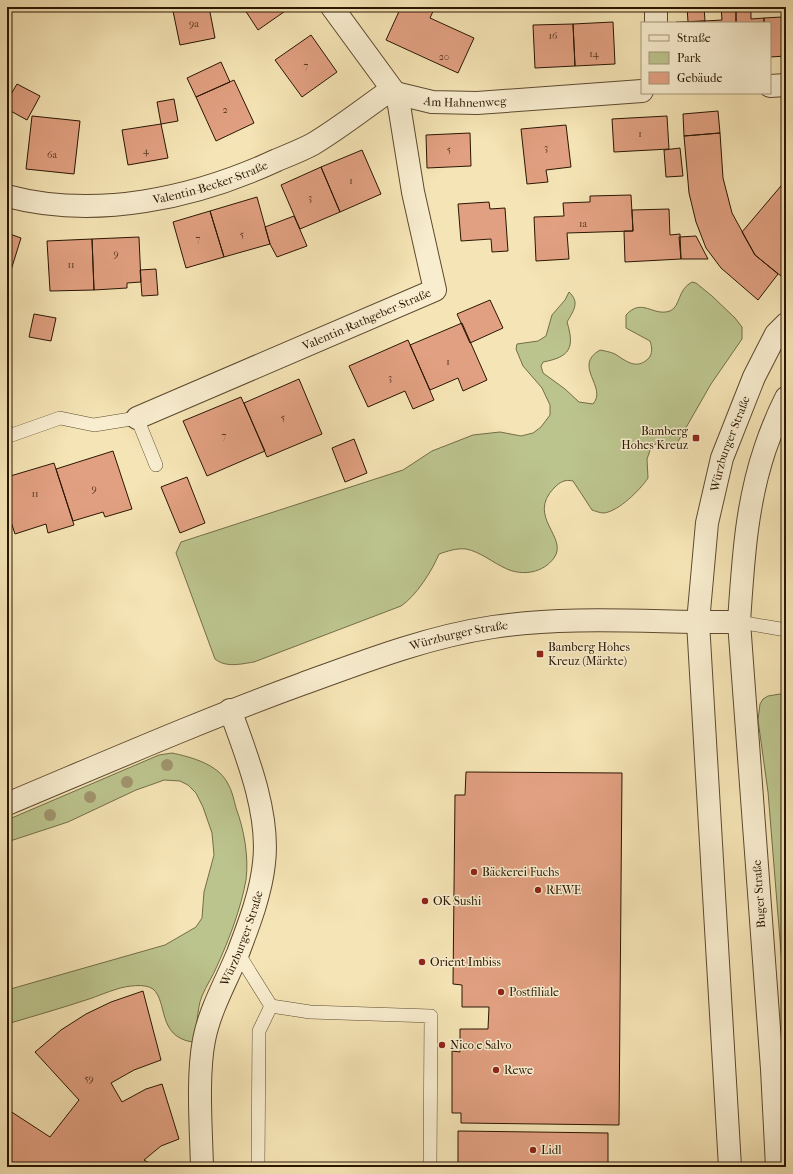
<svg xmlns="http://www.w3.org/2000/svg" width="793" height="1174" viewBox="0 0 793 1174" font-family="'IM FELL French Canon',serif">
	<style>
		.green { fill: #bcc48d; stroke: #736d48 }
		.building { fill: #e1a081; stroke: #2a1602 }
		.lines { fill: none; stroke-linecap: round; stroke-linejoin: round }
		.service-casing { stroke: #5d4a2f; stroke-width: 14 }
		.minor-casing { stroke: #5d4a2f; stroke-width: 24 }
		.tertiary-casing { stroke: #5d4a2f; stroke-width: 24 }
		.service { stroke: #f8edcf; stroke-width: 13 }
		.minor { stroke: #f8edcf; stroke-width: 22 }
		.tertiary { stroke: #f8edcf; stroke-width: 22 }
		.tree { fill: #a1946e }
		.poi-dot { fill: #8f2418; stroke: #f8edcf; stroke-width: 1.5 }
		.labels { text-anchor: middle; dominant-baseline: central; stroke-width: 3; stroke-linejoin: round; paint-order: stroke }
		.number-label { font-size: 10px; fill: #583822 }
		.street-label { font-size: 12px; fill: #2a1602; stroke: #f8edcf }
		.poi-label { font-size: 12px; fill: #2a1602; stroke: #f8edcf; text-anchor: start }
	</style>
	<rect width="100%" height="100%" fill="#f5e4b5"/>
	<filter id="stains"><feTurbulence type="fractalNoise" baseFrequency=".005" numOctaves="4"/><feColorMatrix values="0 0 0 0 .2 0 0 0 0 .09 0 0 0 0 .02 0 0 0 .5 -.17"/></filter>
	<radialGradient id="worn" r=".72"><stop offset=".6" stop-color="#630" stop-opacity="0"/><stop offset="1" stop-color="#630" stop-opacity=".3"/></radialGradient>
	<path class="green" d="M 692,282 L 696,283 L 712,296 L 735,318 L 742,327 L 742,339 L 711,384 L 676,445 L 673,448 L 660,443 L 652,445 L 647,459 L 648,478 C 640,490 619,511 604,513 C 600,513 595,511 592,510 L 573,481 C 565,479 560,482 554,488 C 526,517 569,537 554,558 C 543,573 523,576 507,569 C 493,563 481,552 466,549 C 456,548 448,551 439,554 C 432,571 416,596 401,606 L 254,662 C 241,664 226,668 215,659 L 176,553 L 181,542 L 403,470 L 432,451 L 473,435 L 500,432 L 521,436 L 533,433 L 541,427 L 550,415 L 550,405 L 542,388 L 523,366 L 516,349 L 517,344 L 538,341 L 546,336 L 552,315 L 565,300 L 569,292 C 580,302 574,310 567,322 C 575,348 570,357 543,362 L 541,366 L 543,373 L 565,389 L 579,402 L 593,404 C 608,387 572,366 600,350 C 605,351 611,352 615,354 C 626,361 636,370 648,359 C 653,354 652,347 650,341 L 626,328 L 626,315 C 642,297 653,317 670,311 C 681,306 677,290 692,282 Z
		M 780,694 L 786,694 L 786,1014 L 768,792 L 758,720 L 760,704 L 763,699 L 768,696 Z
		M 172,753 C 191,757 217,764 227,782 C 232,790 234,800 236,808 C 244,829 249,857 246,880 C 241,908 229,940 217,966 C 213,976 206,986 202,996 C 196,1010 198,1033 192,1042 C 157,1036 168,1002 153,989 C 145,983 126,986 117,989 C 107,992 98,996 89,999 C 62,1008 34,1016 7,1024 L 7,990 L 165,945 L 196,927 L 202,918 L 204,892 L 214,855 L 212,833 L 203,807 L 196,793 L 188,785 L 180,781 L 164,780 L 156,783 L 136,790 L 68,822 L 7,842 L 7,820 L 159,755 Z"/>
	<path class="building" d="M 192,7 L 209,7 L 215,38 L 180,45 L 173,11 Z
		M 243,7 L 291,7 L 258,30 Z
		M 401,7 L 435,7 L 430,18 L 474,38 L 458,73 L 386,40 Z
		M 687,7 L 704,7 L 705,21 L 688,22 Z
		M 721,7 L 736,7 L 736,23 L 705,23 L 705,21 L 722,20 Z
		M 736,7 L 751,7 L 751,19 L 764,18 L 764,23 L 736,23 Z
		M 781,7 L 786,7 L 786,56 L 770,57 L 770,23 L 764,23 L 764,18 L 782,17 Z
		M 705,21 L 705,23 L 676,23 L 676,22 Z
		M 613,22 L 615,64 L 575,66 L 573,24 Z
		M 573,24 L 575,66 L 535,68 L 533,25 Z
		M 311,35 L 337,72 L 302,97 L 275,60 Z
		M 221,62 L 230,82 L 196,97 L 187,78 Z
		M 234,80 L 254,123 L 216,141 L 196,97 Z
		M 17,84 L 40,96 L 27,120 L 7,109 L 7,101 Z
		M 174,99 L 178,121 L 161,124 L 157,102 Z
		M 718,111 L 720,133 L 684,136 L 683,114 Z
		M 32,116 L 80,121 L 74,174 L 26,169 Z
		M 667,116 L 669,149 L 614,152 L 612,119 Z
		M 161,124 L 168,158 L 128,165 L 122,130 Z
		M 566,125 L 571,167 L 546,170 L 548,182 L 527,184 L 521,129 Z
		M 470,133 L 471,166 L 427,168 L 426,135 Z
		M 720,133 L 723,178 L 732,213 L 755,255 L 778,274 L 758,300 L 721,268 L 706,248 L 696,222 L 689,193 L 684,136 Z
		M 680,148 L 683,176 L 666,177 L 664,150 Z
		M 362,150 L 381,194 L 340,212 L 321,167 Z
		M 321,167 L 340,212 L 300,229 L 281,185 Z
		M 786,180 L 786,271 L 781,276 L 755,255 L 742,232 Z
		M 631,195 L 633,231 L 567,233 L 569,259 L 536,261 L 534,217 L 564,216 L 563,203 L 590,202 L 590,196 Z
		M 257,197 L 270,244 L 224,257 L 210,211 Z
		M 489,202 L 490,209 L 505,208 L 508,251 L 492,252 L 491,239 L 461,241 L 458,204 Z
		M 669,209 L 670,235 L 680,234 L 681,259 L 625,262 L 624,231 L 633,231 L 632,210 Z
		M 210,211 L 224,257 L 186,268 L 173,222 Z
		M 294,216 L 307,246 L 277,257 L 270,244 L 265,227 Z
		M 7,233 L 21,238 L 7,283 Z
		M 696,236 L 708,259 L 681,259 L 679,237 Z
		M 139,237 L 141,282 L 127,283 L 127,288 L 94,290 L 92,239 Z
		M 92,239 L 94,290 L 50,291 L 47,241 Z
		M 156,269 L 158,295 L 142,296 L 140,270 Z
		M 490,300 L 503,328 L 470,343 L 457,314 Z
		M 34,314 L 56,318 L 51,341 L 29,337 Z
		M 462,323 L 487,380 L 463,391 L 458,378 L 430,390 L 410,345 Z
		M 408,340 L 434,400 L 413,409 L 405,391 L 368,407 L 349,366 Z
		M 299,379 L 322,434 L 267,457 L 244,403 Z
		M 241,397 L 265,451 L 207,476 L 183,421 Z
		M 354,439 L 367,473 L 345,482 L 332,448 Z
		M 113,451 L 132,509 L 105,517 L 103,512 L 73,521 L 56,469 Z
		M 54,463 L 74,525 L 48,533 L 46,524 L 15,534 L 7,510 L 7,477 Z
		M 187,477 L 205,523 L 180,533 L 161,487 Z
		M 466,772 L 622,773 L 619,1125 L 461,1123 L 461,1113 L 452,1113 L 452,1051 L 460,1052 L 460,1029 L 488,1029 L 489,1007 L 462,1007 L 462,985 L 453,984 L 455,795 L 465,795 Z
		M 143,991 L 161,1060 L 134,1070 L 111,1083 L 122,1102 L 146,1089 L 162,1084 L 179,1139 L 161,1146 L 144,1160 L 149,1163 L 151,1167 L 7,1167 L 7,1109 L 50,1137 L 79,1100 L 35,1052 L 61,1030 L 86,1014 L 111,1002 Z
		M 458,1131 L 608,1133 L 608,1167 L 458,1167 Z"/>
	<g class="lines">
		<g class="service-casing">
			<path id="service" d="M 7,431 L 9,436 L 60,418 L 94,425 L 137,418 L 156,465
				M 739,622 L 786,630
				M 238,953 L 271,1006
				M 258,1167 L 259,1031 L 271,1006 L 310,1012 L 431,1016 L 430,1167"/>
		</g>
		<g class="minor-casing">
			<g id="minor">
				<path d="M 656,7 L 656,23"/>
				<path d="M 770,86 L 786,85"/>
				<path id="s1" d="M 7,196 C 96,220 195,198 277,160 C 289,155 302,150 313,144 C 338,129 361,111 385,94 L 395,93 L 432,102 L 477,103 L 642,91"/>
				<path id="s2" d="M 137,418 L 435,290 L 413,192 L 399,105 L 395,93 L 332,7"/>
				<path id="s3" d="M 7,804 C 105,763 203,720 302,684 C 365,661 427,637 493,627 C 574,615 657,623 739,622"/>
				<path id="s4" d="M 202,1167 C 201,1129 197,1076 204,1040 C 210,1009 226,982 238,953 C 249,924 261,893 264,863 C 270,814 247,756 230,710"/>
			</g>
		</g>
		<g class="tertiary-casing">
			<g id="tertiary">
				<path id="s5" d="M 730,1167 L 698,622 L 707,523 L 722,458 L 754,377 L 776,334 L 786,324"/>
				<path d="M 777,1167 L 772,1069 L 739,622 C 743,563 746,505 765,449 C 771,431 778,414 786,398"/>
			</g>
		</g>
		<use href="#service" class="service"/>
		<use href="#minor" class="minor"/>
		<use href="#tertiary" class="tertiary"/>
	</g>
	<g class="tree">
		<circle cx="167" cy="765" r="6"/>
		<circle cx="127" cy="782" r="6"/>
		<circle cx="90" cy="797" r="6"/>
		<circle cx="50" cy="815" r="6"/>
	</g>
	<g class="poi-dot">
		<rect x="692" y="434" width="8" height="8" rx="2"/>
		<rect x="536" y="650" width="8" height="8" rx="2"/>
		<circle cx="474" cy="872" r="4"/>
		<circle cx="538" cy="890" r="4"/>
		<circle cx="425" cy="901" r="4"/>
		<circle cx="422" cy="962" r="4"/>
		<circle cx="501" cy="992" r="4"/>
		<circle cx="442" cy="1045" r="4"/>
		<circle cx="496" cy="1070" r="4"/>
		<circle cx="533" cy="1150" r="4"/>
	</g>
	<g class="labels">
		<g class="number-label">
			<text x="194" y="24">9a</text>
			<text x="553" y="36">16</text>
			<text x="594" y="54">14</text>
			<text x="444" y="57">20</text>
			<text x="306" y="66">7</text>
			<text x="225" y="110">2</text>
			<text x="640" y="134">1</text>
			<text x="546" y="148">3</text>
			<text x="449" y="150">5</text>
			<text x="146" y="151">4</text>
			<text x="52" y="155">6a</text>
			<text x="351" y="181">1</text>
			<text x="310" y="198">3</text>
			<text x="583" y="224">1a</text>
			<text x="242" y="235">5</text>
			<text x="198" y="239">7</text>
			<text x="116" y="254">9</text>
			<text x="71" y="265">11</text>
			<text x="448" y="362">1</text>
			<text x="390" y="378">3</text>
			<text x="283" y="418">5</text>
			<text x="224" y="436">7</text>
			<text x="94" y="489">9</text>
			<text x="35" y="494">11</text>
			<text x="89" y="1079">59</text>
		</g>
		<g class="street-label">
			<text stroke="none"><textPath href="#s1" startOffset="486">Am Hahnenweg</textPath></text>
			<text stroke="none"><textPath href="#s1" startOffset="207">Valentin-Becker-Straße</textPath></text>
			<text stroke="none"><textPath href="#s2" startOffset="250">Valentin-Rathgeber-Straße</textPath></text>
			<text stroke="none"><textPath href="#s5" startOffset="728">Würzburger Straße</textPath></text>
			<text stroke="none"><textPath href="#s3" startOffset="483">Würzburger Straße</textPath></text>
			<text transform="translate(759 894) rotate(-94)">Buger Straße</text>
			<text stroke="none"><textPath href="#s4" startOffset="236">Würzburger Straße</textPath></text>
		</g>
		<g class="poi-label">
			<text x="688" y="431" text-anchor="end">Bamberg<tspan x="688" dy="14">Hohes Kreuz</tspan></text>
			<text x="548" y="647">Bamberg Hohes<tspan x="548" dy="14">Kreuz (Märkte)</tspan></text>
			<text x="482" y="872">Bäckerei Fuchs</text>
			<text x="546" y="890">REWE</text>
			<text x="433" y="901">OK Sushi</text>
			<text x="430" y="962">Orient Imbiss</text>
			<text x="509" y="992">Postfiliale</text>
			<text x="450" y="1045">Nico e Salvo</text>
			<text x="504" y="1070">Rewe</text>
			<text x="541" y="1150">Lidl</text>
		</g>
	</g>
	<rect width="793" height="1174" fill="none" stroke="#f5e4b5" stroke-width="24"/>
	<rect x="8" y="8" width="777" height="1158" fill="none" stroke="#2a1602" stroke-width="2"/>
	<rect x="12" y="12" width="769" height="1150" fill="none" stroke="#2a1602"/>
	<rect x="641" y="22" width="130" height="72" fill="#f8edcf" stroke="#a6977d"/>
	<rect x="649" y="35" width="20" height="6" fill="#f8edcf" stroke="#a6977d"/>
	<text x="677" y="42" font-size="12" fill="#2a1602">Straße</text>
	<rect x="649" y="52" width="20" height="12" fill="#bcc48d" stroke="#a6977d"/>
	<text x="677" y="62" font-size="12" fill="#2a1602">Park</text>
	<rect x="649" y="72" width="20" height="12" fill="#e1a081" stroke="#a6977d"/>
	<text x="677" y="82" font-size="12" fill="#2a1602">Gebäude</text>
	<rect width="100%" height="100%" filter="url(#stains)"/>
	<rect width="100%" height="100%" fill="url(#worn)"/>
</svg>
